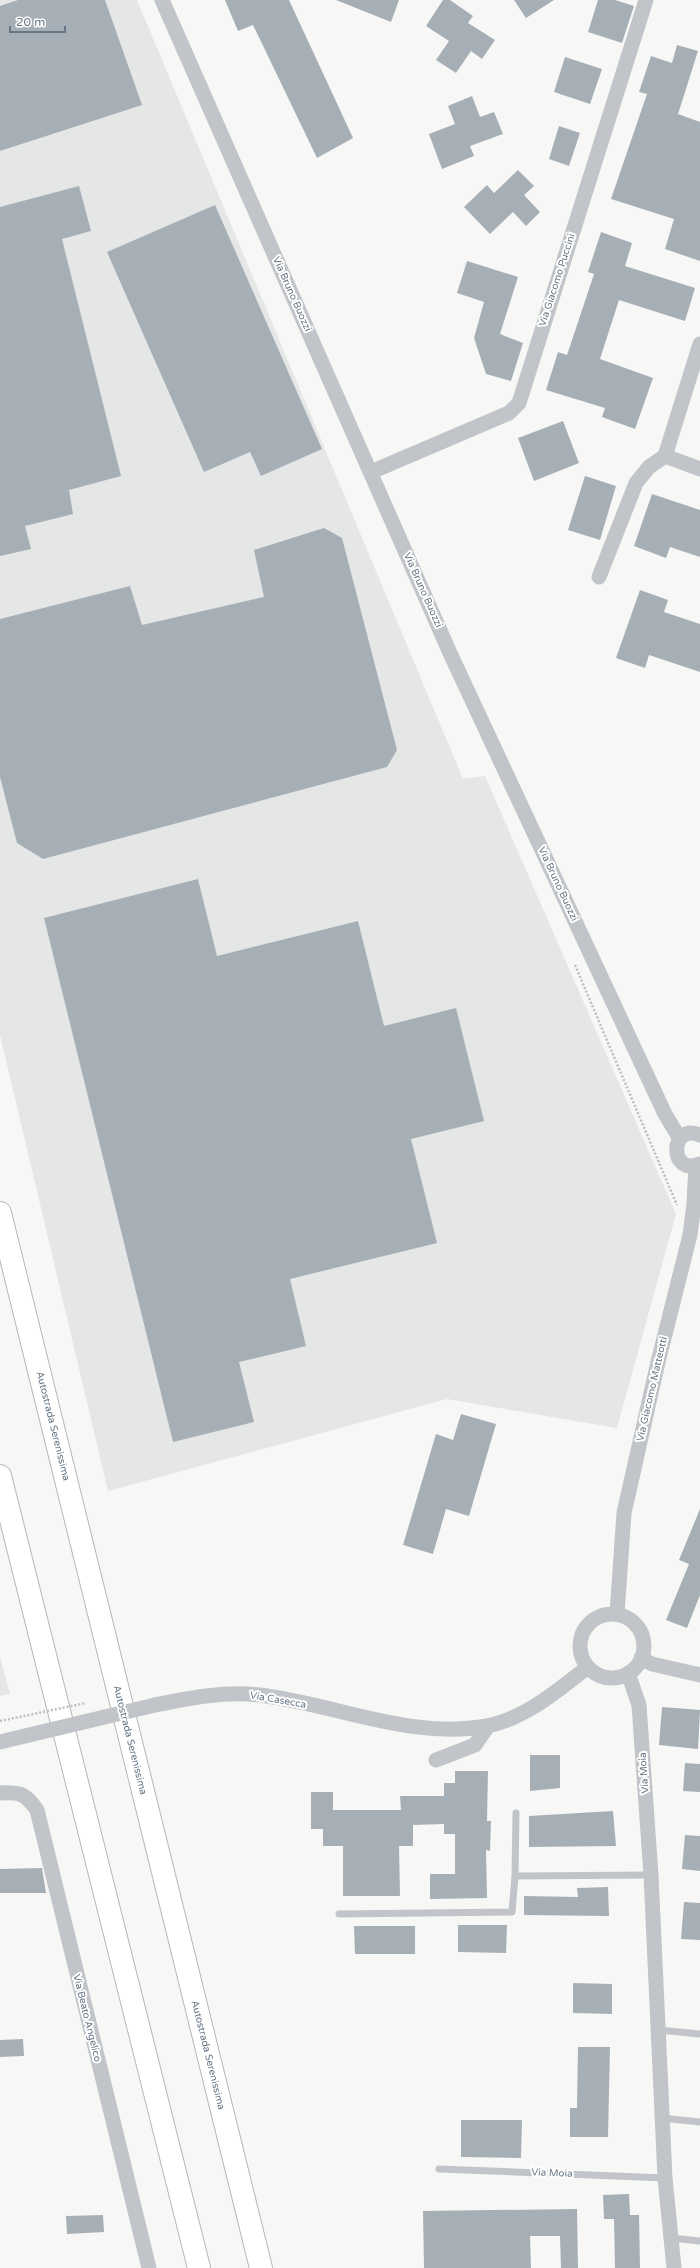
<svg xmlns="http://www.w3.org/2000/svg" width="700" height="2268" viewBox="0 0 700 2268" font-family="'Varela Round',sans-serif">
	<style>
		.built { fill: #e5e6e6 }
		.building { fill: #a7afb6 }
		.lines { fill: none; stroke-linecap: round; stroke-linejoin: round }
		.highway-casing { stroke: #b4b7bb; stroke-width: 24 }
		.path { stroke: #bbbdc0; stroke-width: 2.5; stroke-dasharray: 2 2; stroke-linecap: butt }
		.lane { stroke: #c1c4c8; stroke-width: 7 }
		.street { stroke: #c1c4c8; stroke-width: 15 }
		.highway { stroke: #fff; stroke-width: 22 }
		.path-bridge { stroke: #bbbdc0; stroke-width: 2.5; stroke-dasharray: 2 2; stroke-linecap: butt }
		.street-bridge { stroke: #c1c4c8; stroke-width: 15 }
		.labels { text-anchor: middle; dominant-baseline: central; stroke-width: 4; stroke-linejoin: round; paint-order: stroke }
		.street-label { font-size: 10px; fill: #677685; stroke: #fff }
	</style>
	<rect width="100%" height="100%" fill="#f7f7f5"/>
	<path class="built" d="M 0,0 L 137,0 L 463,779 L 485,776 L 676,1214 L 617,1428 L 447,1399 L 108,1491 L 0,1035 Z
		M 0,1657 L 10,1694 L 0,1696 Z"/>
	<path class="building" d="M 18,0 L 105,0 L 142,105 L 0,151 L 0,6 Z
		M 225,0 L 289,0 L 353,138 L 317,158 L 253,25 L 238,31 Z
		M 336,0 L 399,0 L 391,22 Z
		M 443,0 L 450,0 L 473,16 L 468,23 L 495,40 L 482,59 L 471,51 L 456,73 L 436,60 L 449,41 L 426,26 Z
		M 514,0 L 554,0 L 526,18 Z
		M 598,0 L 615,0 L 634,6 L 622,43 L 588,32 Z
		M 677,45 L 698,51 L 678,114 L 700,122 L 700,261 L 665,249 L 674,219 L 611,199 L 647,94 L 639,92 L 651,56 L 672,63 Z
		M 565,57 L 602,69 L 590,104 L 554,92 Z
		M 472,96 L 480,117 L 494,112 L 503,134 L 470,146 L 474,156 L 442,169 L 429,134 L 455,124 L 448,106 Z
		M 559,126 L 580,133 L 569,166 L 549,159 Z
		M 518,170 L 534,186 L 524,195 L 540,212 L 526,226 L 513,212 L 490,234 L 464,207 L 487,185 L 494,193 Z
		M 79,186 L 91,231 L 62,239 L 121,476 L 69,490 L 73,514 L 25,526 L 31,549 L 0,556 L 0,207 Z
		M 215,205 L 322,449 L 261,476 L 250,452 L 204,472 L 107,252 Z
		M 601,232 L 632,243 L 625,266 L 695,288 L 685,321 L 619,300 L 600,359 L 653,378 L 635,429 L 602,417 L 605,408 L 546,390 L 558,352 L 567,355 L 594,274 L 588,272 Z
		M 467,261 L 518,277 L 500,334 L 523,343 L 511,381 L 486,374 L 474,338 L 484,302 L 457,293 Z
		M 563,421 L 579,463 L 534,481 L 518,438 Z
		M 585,476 L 616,486 L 600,540 L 568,530 Z
		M 652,494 L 700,510 L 700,557 L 670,547 L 666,558 L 634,546 Z
		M 324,528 L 342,538 L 397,750 L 387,767 L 43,859 L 17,843 L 0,777 L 0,619 L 130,586 L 142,625 L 264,597 L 254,550 Z
		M 640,590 L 668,600 L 664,612 L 700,624 L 700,672 L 649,655 L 645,668 L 616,658 Z
		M 198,879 L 217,956 L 358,921 L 384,1026 L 456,1008 L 484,1121 L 411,1139 L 437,1243 L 290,1279 L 306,1346 L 239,1362 L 254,1422 L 173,1442 L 44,918 Z
		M 461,1414 L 496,1424 L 469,1516 L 446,1509 L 433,1554 L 403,1545 L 436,1434 L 453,1440 Z
		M 700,1509 L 700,1595 L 687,1628 L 666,1620 L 689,1564 L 679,1560 Z
		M 662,1707 L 700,1710 L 698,1749 L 659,1745 Z
		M 530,1755 L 560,1755 L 560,1788 L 530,1791 Z
		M 685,1763 L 700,1764 L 700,1792 L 683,1791 Z
		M 455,1771 L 488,1771 L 487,1821 L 491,1821 L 490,1851 L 486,1850 L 487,1898 L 430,1899 L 430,1874 L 455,1874 L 455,1834 L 444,1834 L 444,1824 L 413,1825 L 413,1846 L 399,1846 L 400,1896 L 343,1896 L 343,1846 L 323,1846 L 323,1829 L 311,1829 L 311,1792 L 333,1792 L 333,1810 L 401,1810 L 400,1796 L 444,1796 L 444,1783 L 455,1783 Z
		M 613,1811 L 616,1846 L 529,1847 L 529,1816 Z
		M 685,1835 L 700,1836 L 700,1871 L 682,1869 Z
		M 42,1868 L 46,1893 L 0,1893 L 0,1869 Z
		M 608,1887 L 609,1916 L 524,1915 L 524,1896 L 578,1897 L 577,1888 Z
		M 684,1902 L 700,1903 L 700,1940 L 681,1939 Z
		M 458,1925 L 507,1925 L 506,1953 L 458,1952 Z
		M 354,1926 L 415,1926 L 415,1954 L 355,1954 Z
		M 573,1983 L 612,1984 L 612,2014 L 573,2013 Z
		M 23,2039 L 24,2056 L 0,2057 L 0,2040 Z
		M 578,2047 L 610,2047 L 608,2137 L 570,2137 L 570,2108 L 577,2108 Z
		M 461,2120 L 522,2120 L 521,2158 L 461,2157 Z
		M 629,2194 L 630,2215 L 639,2215 L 640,2268 L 615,2268 L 614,2219 L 604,2219 L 603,2195 Z
		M 577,2209 L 578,2268 L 561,2268 L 560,2236 L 530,2236 L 531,2268 L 424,2268 L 423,2211 Z
		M 103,2215 L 104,2232 L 67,2234 L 66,2216 Z"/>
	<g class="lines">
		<g class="highway-casing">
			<path id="highway" d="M 0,1213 L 261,2268
				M 0,1476 L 199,2268"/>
		</g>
		<path class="path" d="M 575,965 L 677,1205"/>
		<path class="lane" d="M 515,1876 L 651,1875
			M 339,1914 L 512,1912 L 515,1876 L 516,1813
			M 658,2030 L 700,2034
			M 662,2118 L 700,2122
			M 439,2169 L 665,2178
			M 671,2238 L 700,2241"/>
		<path class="street" d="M 162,0 L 450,653 L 665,1114 L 680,1139
			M 665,456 L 700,469
			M 371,472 L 509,413 L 519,403 L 646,0
			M 599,577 L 636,483 L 649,467 L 665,456 L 700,344
			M 700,1135 C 669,1122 669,1177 700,1164
			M 617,1614 L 624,1513 L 658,1362 L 690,1235 L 694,1204 L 696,1165
			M580 1646a32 32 0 1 1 64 0a32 32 0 1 1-64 0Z
			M 641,1658 L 652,1664 L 700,1675
			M 628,1673 L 639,1705 L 651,1875 L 665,2178 L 674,2268
			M 155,1705 C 190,1698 224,1691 260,1695 C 335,1704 410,1740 487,1726 C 525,1719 558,1690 588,1667
			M 436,1760 L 475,1745 L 488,1726
			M 0,1793 C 20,1792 25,1793 37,1810 L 149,2268"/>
		<use href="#highway" class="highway"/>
		<path class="path-bridge" d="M 0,1721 L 86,1703"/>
		<path class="street-bridge" d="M 0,1742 L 155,1705"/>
	</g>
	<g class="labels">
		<g class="street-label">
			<text transform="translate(557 280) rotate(-72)">Via Giacomo Puccini</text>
			<text transform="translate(292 294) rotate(66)">Via Bruno Buozzi</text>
			<text transform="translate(423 590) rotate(66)">Via Bruno Buozzi</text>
			<text transform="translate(558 884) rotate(65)">Via Bruno Buozzi</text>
			<text transform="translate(652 1389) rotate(-77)">Via Giacomo Matteotti</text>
			<text transform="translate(53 1426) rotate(76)">Autostrada Serenissima</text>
			<text transform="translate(278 1700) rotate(10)">Via Casecca</text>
			<text transform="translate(130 1740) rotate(76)">Autostrada Serenissima</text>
			<text transform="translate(644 1773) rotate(-94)">Via Moia</text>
			<text transform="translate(87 2018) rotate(76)">Via Beato Angelico</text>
			<text transform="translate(208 2055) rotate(76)">Autostrada Serenissima</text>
			<text transform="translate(552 2173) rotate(2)">Via Moia</text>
		</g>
	</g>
	<path d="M10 26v6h55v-6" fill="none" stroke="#677685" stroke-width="2"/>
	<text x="16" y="26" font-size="12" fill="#677685" stroke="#ffffff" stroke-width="3" paint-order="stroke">20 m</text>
</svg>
